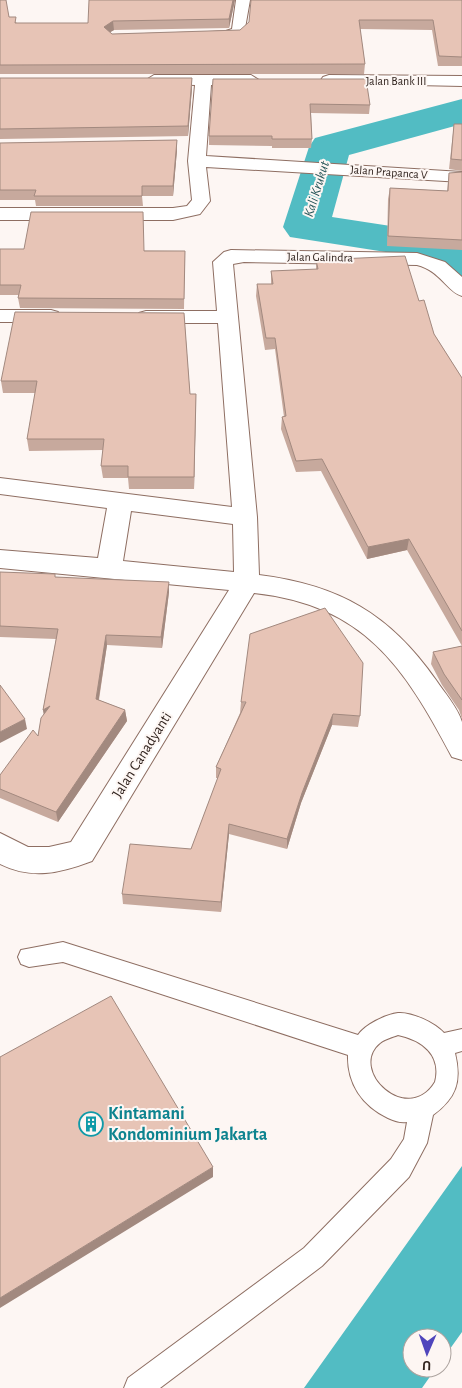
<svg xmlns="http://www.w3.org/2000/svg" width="462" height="1388" viewBox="0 0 462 1388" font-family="'Alegreya Sans',sans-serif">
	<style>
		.water { fill: #52bcc3 }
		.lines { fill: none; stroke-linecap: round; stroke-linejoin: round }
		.river { fill: #52bcc3; fill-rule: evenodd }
		.lane-casing { stroke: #8e6e62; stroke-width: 2 }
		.street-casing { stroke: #8e6e62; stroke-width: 2 }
		.lane { fill: #fff; fill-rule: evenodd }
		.street { fill: #fff; fill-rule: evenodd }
		.wall { fill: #c7a99d }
		.shaded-wall { fill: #a2897f }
		.building { fill: #e7c4b6; stroke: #a2897f }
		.labels { text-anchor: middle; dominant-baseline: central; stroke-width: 4; stroke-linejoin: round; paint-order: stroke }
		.far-street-label { font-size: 12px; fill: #31241f; stroke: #fdf6f3 }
		.far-water-label { font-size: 14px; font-style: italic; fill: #265558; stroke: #fdf6f3 }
		.street-label { font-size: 15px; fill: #31241f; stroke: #fdf6f3 }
		.near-culture-label { font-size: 18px; font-weight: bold; fill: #0d838f; stroke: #fdf6f3; text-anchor: start }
	</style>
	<rect width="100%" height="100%" fill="#fdf6f3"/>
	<path class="water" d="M 462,1166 L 462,1332 L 442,1360 L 442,1338 L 412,1338 L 412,1368 L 436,1368 L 422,1388 L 304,1388 Z"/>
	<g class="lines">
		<path class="river" d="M 462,99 L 462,124 L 349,155 L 332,217 L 456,236 L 462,244 L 462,288 L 445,284 L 424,258 L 290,237 L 283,227 L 309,147 L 315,138 Z"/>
		<g class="lane-casing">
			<path id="lane" d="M 63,942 L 358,1035 C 365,1025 384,1015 398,1013 C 412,1012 435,1023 444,1033 L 462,1029 L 462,1051 L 455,1053 C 462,1082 456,1098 433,1115 L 427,1143 L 409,1177 L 322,1266 L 160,1388 L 124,1388 L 128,1378 L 304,1248 L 391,1159 L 404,1139 L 407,1122 C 400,1123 395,1121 388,1118 C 362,1106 347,1083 348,1055 L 63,962 L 29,967 L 21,964 L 18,957 L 21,950 ZM 398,1035 C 422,1040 442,1055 435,1082 C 408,1127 347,1070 380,1043 C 385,1039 393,1037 398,1035 Z"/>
		</g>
		<g class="street-casing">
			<path id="street" d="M 236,0 L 250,0 L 244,34 L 228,41 L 200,39 L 197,36 L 200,33 L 226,31 L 232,29 Z
				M 154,75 L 251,75 L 259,80 L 251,85 L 211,85 L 206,156 L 462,172 L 462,182 L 206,167 L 210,201 L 200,214 L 173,220 L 0,220 L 0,208 L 173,208 L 187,206 L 192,200 L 188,161 L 195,85 L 148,83 L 146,80 Z
				M 329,75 L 462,76 L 462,86 L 323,83 L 321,80 L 323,77 Z
				M 231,250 L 417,253 L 445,262 L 462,277 L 462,296 C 447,292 441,271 417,265 L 244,262 L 233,264 L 257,517 L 259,575 C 339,585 390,614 436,680 C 444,692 458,708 462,722 C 462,733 462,749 462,760 L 452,757 C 404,666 364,605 254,593 L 92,861 C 60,873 32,880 0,864 L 0,833 L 28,847 L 49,847 L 71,842 L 229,590 L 0,568 L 0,550 L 98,558 L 107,508 L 0,494 L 0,478 L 232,507 L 218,323 L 146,323 L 139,321 L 136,317 L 139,313 L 146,311 L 217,311 L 213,262 L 224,252 ZM 131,511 L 233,524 L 234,572 L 123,561 Z
				M 0,310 L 51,310 L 58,312 L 61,316 L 58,320 L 51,322 L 0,322 Z"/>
		</g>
		<use href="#lane" class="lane"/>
		<use href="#street" class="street"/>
	</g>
	<path class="wall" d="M 0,0 L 9,17 L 17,23 L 88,23 L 235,0 L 229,28 L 114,30 L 110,32 L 112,34 L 240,30 L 462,0 L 462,66 L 438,66 L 432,30 L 360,29 L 365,64 L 364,74 L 0,74 Z
		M 0,78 L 192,78 L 192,88 L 188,136 L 0,139 Z
		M 213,79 L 370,105 L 369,114 L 311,113 L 312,139 L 311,148 L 272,148 L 272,146 L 209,145 L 209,136 Z
		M 454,124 L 462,124 L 462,171 L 449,169 Z
		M 177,140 L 177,150 L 173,196 L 142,196 L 143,206 L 36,206 L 35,200 L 0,200 L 0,143 Z
		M 462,172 L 462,250 L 387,246 L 388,199 L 390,188 L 447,191 L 449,173 Z
		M 0,249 L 185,251 L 184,309 L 20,308 L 18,298 L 19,295 L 0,295 Z
		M 316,260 L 419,301 L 434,334 L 462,378 L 462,719 L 459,710 L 442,685 L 431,664 L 433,652 L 462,646 L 407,550 L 367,559 L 321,471 L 296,472 L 281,429 L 282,417 L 284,417 L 275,349 L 265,350 L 256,296 L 257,284 L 271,284 L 271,271 L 316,270 Z
		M 184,313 L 190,394 L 196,394 L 194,489 L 129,489 L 128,478 L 103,478 L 101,466 L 103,450 L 29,451 L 27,439 L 35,393 L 3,393 L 1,381 Z
		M 0,572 L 56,577 L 169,592 L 162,648 L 107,645 L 99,700 L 125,710 L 127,721 L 58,822 L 0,798 L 0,775 L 38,736 L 44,715 L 43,710 L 56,639 L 0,637 Z
		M 241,702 L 360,716 L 358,727 L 332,725 L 301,803 L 287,849 L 229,834 L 221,912 L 123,904 L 122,894 L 191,849 L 218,778 L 216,778 L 216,767 L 240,713 Z"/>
	<path class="shaded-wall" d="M 233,0 L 235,0 L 229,28 L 229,19 Z
		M 113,21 L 114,30 L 104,36 L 104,27 Z
		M 192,78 L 192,88 L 188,136 L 188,126 Z
		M 177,140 L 177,150 L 173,196 L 173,186 Z
		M 196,394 L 196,406 L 194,489 L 194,477 Z
		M 409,539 L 407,550 L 367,559 L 368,547 Z
		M 169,582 L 169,592 L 162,648 L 161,637 Z
		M 106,635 L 107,645 L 97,710 L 96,699 Z
		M 50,706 L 45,720 L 43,710 Z
		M 125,710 L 127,721 L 58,822 L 56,812 Z
		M 333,714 L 332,725 L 301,803 L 287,849 L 287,839 L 302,793 Z
		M 25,719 L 27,729 L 0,743 L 0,732 Z
		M 229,824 L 229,834 L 221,912 L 221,902 Z
		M 213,1167 L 213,1177 L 0,1308 L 0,1298 Z"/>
	<path class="building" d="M 0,0 L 6,0 L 9,17 L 16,17 L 15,23 L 88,23 L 89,0 L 233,0 L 229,19 L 113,21 L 104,27 L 112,34 L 240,30 L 249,22 L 251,0 L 462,0 L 462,57 L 439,56 L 433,20 L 359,20 L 365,64 L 0,65 Z
		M 0,78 L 192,78 L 188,126 L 0,129 Z
		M 213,79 L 366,79 L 370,105 L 310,104 L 312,139 L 272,139 L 272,136 L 209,136 Z
		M 454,124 L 462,124 L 462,160 L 451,159 Z
		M 177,140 L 173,186 L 142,186 L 142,196 L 34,196 L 36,190 L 0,190 L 0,143 Z
		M 462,172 L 462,240 L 388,236 L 390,188 L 448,191 L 449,173 Z
		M 31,212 L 143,212 L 144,251 L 185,251 L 184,299 L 18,298 L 21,285 L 0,285 L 0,249 L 24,249 Z
		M 405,256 L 419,301 L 424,300 L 434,334 L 462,378 L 462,631 L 409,539 L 368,547 L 322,459 L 296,461 L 282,417 L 286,416 L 275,338 L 266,338 L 257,284 L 273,284 L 271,271 L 318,269 L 316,260 Z
		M 15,312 L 184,313 L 190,394 L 196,394 L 194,477 L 128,477 L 128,466 L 101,466 L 104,439 L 27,439 L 37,381 L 1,381 Z
		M 0,572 L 55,574 L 55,577 L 169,582 L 161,637 L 106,635 L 96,699 L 125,710 L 56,812 L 0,789 L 0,775 L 33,730 L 38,736 L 41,718 L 50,706 L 43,710 L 58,629 L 0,626 Z
		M 325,608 L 363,663 L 360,716 L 333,714 L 302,793 L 287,839 L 229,824 L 221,902 L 122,894 L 130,844 L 191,849 L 221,769 L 216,767 L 246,702 L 241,702 L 250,634 Z
		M 462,646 L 462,700 L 444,674 L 433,652 Z
		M 0,685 L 25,719 L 0,732 Z
		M 111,996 L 213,1167 L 0,1298 L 0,1057 Z"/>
	<defs>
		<g id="building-ring" transform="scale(1.25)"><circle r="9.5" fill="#fdf6f3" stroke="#0f9aa8" stroke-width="1.5"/><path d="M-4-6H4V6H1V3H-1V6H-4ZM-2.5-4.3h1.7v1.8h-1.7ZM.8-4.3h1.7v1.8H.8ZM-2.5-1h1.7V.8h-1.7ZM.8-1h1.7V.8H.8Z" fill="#0f9aa8"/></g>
	</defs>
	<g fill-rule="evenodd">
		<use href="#building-ring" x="91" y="1124"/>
	</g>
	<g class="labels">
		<g class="far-street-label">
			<text x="396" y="81">Jalan Bank III</text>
			<text transform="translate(389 172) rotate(4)">Jalan Prapanca V</text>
			<text transform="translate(320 257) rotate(1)">Jalan Galindra</text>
		</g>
		<g class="far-water-label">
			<text transform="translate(317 189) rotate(-73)">Kali Krukut</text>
		</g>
		<g class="street-label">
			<text transform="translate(142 755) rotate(-58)">Jalan Canadyanti</text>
		</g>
		<g class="near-culture-label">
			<text x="108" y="1114">Kintamani<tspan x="108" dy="21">Kondominium Jakarta</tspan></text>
		</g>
	</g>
	<g transform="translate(427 1353) rotate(182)"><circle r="24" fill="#fdf6f3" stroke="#aba29e"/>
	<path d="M0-4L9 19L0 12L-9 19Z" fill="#4f45bc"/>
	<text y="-8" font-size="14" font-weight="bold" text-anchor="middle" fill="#31241f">U</text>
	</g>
</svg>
